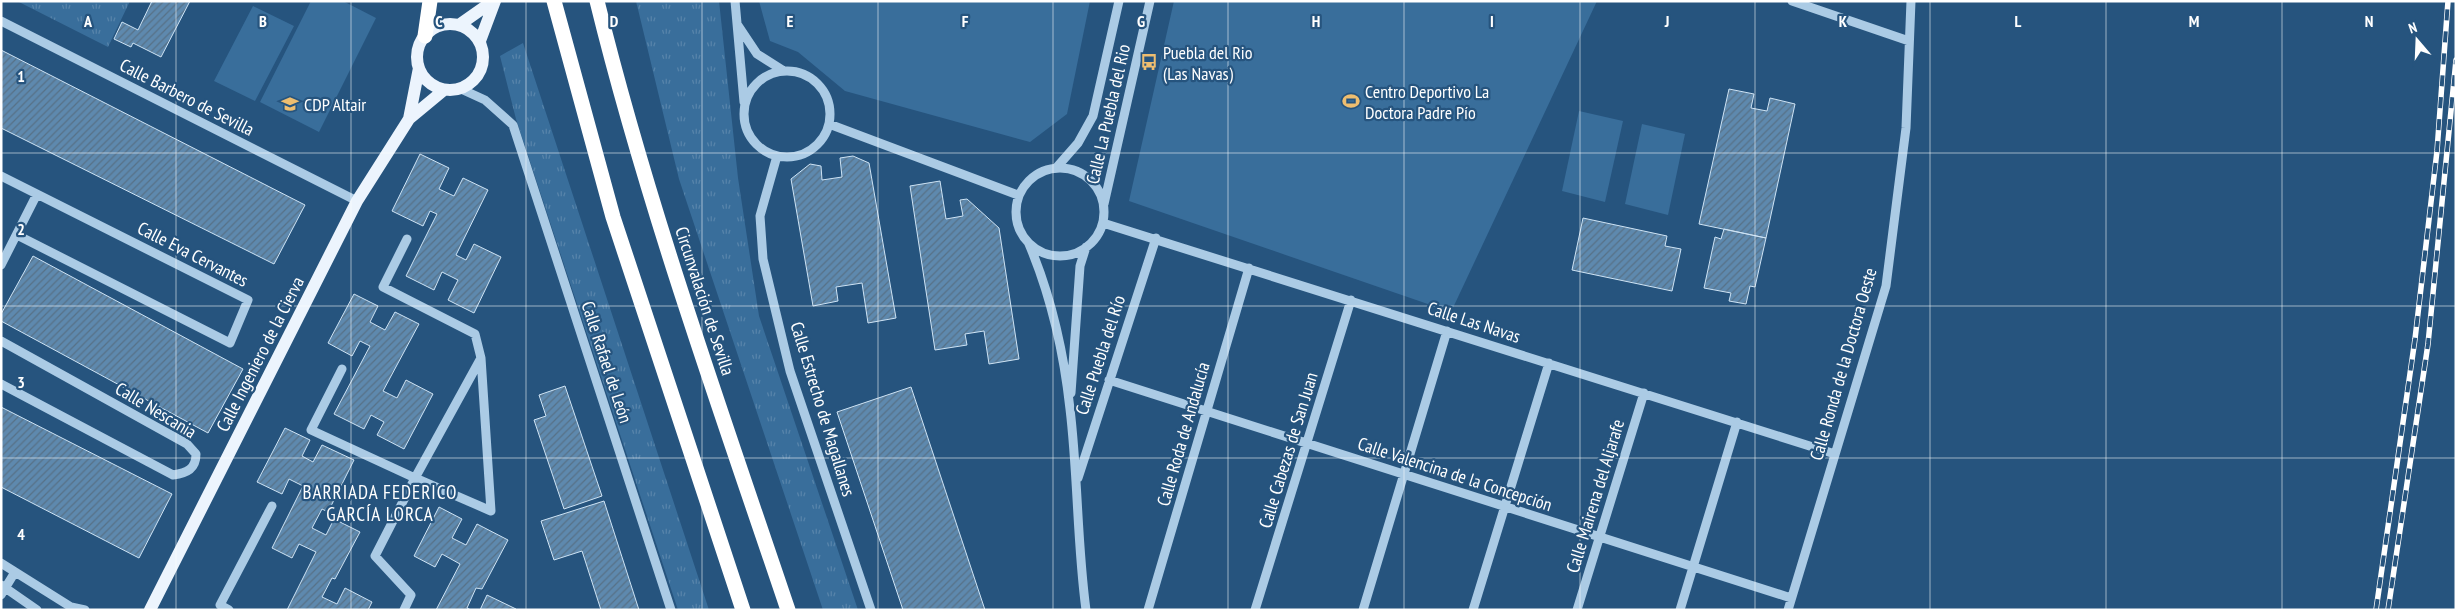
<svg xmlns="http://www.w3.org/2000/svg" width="2457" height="611" viewBox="0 0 2457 611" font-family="'PT Sans Narrow',sans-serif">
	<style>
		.grass { fill: url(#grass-tufts) }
		.park { fill: #396e9b }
		.building { fill: url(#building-hatch); stroke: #cee3f4 }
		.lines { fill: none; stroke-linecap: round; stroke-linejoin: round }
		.minor { stroke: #abcbe5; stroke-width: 9 }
		.major { stroke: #ecf4fd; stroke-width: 12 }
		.highway { stroke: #fff; stroke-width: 15 }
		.rail-casing { stroke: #fff; stroke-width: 5.5 }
		.rail { stroke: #26547e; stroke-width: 4; stroke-dasharray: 11; stroke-linecap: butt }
		.grid { fill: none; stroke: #fff; stroke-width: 1; stroke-opacity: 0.55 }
		.labels { text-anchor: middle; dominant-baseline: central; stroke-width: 4.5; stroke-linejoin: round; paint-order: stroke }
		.poi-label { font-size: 18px; fill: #fff; stroke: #26547e; text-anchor: start }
		.street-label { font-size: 18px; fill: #fff; stroke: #26547e }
		.neighbourhood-label { font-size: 19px; letter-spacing: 1px; fill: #fff; stroke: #26547e }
		.grid-label { font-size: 16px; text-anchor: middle; font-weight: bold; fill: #fff; stroke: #26547e; stroke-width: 4.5; stroke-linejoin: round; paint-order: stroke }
	</style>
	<defs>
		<pattern id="grass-tufts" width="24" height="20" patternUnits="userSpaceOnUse" patternTransform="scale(1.25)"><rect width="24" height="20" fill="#396e9b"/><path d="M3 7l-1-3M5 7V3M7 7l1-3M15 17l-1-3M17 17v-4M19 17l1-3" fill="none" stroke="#5784aa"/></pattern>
		<pattern id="building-hatch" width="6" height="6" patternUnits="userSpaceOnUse" patternTransform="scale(1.25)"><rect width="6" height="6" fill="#5e89ae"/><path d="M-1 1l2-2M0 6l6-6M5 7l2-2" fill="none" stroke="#577187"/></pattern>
	</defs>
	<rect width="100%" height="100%" fill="#26547e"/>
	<path class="grass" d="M 17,1 L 130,1 L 108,47 Z
		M 636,1 L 719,1 L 738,178 L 759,316 L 858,610 L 823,610 L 679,179 Z
		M 523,43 L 709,610 L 678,610 L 516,119 L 500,56 Z"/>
	<path class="park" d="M 311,1 L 343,1 L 376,18 L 319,132 L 260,102 Z
		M 759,1 L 1090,1 L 1067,114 L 1030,142 L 845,91 L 798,52 L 770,41 Z
		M 1174,1 L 1597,1 L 1451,312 L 1129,201 Z
		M 253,6 L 294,26 L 255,101 L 214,81 Z
		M 1579,111 L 1623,121 L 1605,202 L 1562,191 Z
		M 1642,124 L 1685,134 L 1668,215 L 1625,204 Z"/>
	<path class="building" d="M 152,1 L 190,1 L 161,57 L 133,43 L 131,47 L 114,39 L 122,22 L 138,30 Z
		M 1,50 L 305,205 L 274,264 L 1,128 Z
		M 1729,89 L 1754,94 L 1751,108 L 1767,111 L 1770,98 L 1795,104 L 1766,238 L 1699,224 Z
		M 420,154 L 449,168 L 439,189 L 454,196 L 463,178 L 488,190 L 456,255 L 466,260 L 474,244 L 501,257 L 474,313 L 448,300 L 458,280 L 442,272 L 434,290 L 406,276 L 437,214 L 430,211 L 423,226 L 392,211 Z
		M 853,156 L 869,163 L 896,318 L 868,323 L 862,283 L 836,287 L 838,301 L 813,306 L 791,179 L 810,164 L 821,166 L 822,180 L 842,177 L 840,158 Z
		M 940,181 L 946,219 L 963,216 L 960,200 L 967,199 L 999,228 L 1019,359 L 989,364 L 984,331 L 965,334 L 967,345 L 935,350 L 910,186 Z
		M 1583,218 L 1667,236 L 1665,246 L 1681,249 L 1672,291 L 1572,270 Z
		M 1724,229 L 1766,238 L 1755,287 L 1750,286 L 1746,304 L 1729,301 L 1731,293 L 1704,288 L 1715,237 L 1721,239 Z
		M 33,256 L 243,369 L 208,433 L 1,321 L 1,314 Z
		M 354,294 L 378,306 L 370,322 L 385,330 L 395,312 L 419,324 L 383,391 L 397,398 L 406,380 L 433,394 L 404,449 L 377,435 L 384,422 L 371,415 L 364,429 L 334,414 L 370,346 L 360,341 L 352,356 L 328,343 Z
		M 565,386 L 602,496 L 564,509 L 534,420 L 546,416 L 539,395 Z
		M 911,387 L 985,610 L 903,610 L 837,412 Z
		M 1,407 L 172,494 L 139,558 L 1,487 Z
		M 285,428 L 310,440 L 302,456 L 313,462 L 322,445 L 354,460 L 328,512 L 322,509 L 312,528 L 326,535 L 334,519 L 360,532 L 335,579 L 332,578 L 322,597 L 337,604 L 345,588 L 372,602 L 368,610 L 287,610 L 316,552 L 299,544 L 292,558 L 272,548 L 303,486 L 289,479 L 282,494 L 257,482 Z
		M 604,501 L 639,610 L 601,610 L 582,551 L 554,560 L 541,521 Z
		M 439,507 L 462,519 L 452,538 L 466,545 L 477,524 L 508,540 L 482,589 L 476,588 L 467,608 L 471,610 L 436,610 L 460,564 L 442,554 L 435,567 L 414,556 Z
		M 487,595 L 516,609 L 515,610 L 480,610 Z"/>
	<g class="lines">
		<path class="minor" d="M 735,1 L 744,102
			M 1792,1 L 1909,41
			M 1,21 L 357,201
			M 737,24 L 757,54 L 784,71
			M744 114a43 43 0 1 1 86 0a43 43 0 1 1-86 0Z
			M 461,89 L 485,100 L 513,125 L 671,610
			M 829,124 L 1018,195
			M 777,156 L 760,216 L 763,259 L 790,371 L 871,610
			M 1057,167 L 1078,143 L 1093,116 L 1119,1
			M1016 212a44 44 0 1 1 88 0a44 44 0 1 1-88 0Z
			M 1,176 L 248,300 L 230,343 L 17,235
			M 1104,204 L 1150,1
			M 1103,223 L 1835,454
			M 407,239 L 383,287 L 475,334 L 481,358 L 491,511 L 415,478 L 481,358
			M 1029,244 C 1051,296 1064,354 1070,409 C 1078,476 1077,543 1086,610
			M 1,265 L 37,194
			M 1,341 L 187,444 L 196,454 C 196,469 187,473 173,475 L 1,384
			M 342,369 L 311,430 L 415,478 L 375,556 L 411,595 L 404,610
			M 1109,380 L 1791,598
			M 1071,393 L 1080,266 L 1086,247
			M 1078,478 L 1156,238
			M 1,563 L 71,607 L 85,610
			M 1,585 L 37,610
			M 1,595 L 15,572
			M 229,610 L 220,605 L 272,506
			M 1148,610 L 1249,268
			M 1255,610 L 1351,300
			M 1363,610 L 1447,331
			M 1473,610 L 1549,363
			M 1577,610 L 1644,393
			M 1680,610 L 1737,422
			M 1788,610 L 1886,286 L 1906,128 L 1911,1"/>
		<path class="major" d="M417 57a33 33 0 1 1 66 0a33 33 0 1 1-66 0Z
			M 459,25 L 493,1
			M 480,41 L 495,1
			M 409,119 L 419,68
			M 150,610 L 357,201 L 409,119 L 444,90"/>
		<path class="highway" d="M 554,1 L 613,217 L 743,610
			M 597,1 C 648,208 720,408 788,610
			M 425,36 L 430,1"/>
		<g class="rail-casing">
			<path id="rail" d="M 2376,610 L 2415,339 L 2437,151 L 2448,1
				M 2388,610 L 2428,344 L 2456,60"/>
		</g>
		<use href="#rail" class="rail"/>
	</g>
	<path class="grid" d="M 176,1 L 176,610M 351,1 L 351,610M 526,1 L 526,610M 702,1 L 702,610M 878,1 L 878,610M 1053,1 L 1053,610M 1228,1 L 1228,610M 1404,1 L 1404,610M 1580,1 L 1580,610M 1755,1 L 1755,610M 1930,1 L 1930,610M 2106,1 L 2106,610M 2282,1 L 2282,610M 1,153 L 2456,153M 1,306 L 2456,306M 1,458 L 2456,458"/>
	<defs>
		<g id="bus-bare" transform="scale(1.35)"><path d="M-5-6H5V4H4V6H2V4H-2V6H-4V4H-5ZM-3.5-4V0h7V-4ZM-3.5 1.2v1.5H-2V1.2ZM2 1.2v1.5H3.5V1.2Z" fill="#eebe70" stroke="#26547e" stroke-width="2.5" paint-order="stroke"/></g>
		<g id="stadium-bare" transform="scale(1.35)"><path d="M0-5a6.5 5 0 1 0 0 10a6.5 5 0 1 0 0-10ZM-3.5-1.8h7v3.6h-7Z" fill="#eebe70" stroke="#26547e" stroke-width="2.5" paint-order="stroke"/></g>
		<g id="school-bare" transform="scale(1.35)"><path d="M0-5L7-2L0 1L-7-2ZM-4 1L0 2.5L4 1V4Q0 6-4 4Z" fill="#eebe70" stroke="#26547e" stroke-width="2.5" paint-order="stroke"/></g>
	</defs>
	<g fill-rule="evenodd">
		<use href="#bus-bare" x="1149" y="62"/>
		<use href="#stadium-bare" x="1351" y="101"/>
		<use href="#school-bare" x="290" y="104"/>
	</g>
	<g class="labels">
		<g class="poi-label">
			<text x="1163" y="52">Puebla del Rio<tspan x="1163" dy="21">(Las Navas)</tspan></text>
			<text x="1365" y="91">Centro Deportivo La<tspan x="1365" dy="21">Doctora Padre Pío</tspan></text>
			<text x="304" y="104">CDP Altair</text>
		</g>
		<g class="street-label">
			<text transform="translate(187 97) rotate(27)">Calle Barbero de Sevilla</text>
			<text transform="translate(1108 114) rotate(-77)">Calle La Puebla del Rio</text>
			<text transform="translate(193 254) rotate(27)">Calle Eva Cervantes</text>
			<text transform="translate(705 301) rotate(72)">Circunvalación de Sevilla</text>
			<text transform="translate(1474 322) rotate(18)">Calle Las Navas</text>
			<text transform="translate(260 354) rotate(-63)">Calle Ingeniero de la Cierva</text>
			<text transform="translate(1100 355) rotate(-72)">Calle Puebla del Río</text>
			<text transform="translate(607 362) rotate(72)">Calle Rafael de León</text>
			<text transform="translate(1843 364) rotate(-74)">Calle Ronda de la Doctora Oeste</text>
			<text transform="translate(823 409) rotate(73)">Calle Estrecho de Magallanes</text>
			<text transform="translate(156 410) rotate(31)">Calle Nescania</text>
			<text transform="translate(1183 434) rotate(-74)">Calle Roda de Andalucía</text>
			<text transform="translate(1288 450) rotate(-73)">Calle Cabezas de San Juan</text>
			<text transform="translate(1455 474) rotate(18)">Calle Valencina de la Concepción</text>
			<text transform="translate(1595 496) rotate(-73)">Calle Mairena del Aljarafe</text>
		</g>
		<g class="neighbourhood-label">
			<text x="380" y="492">BARRIADA FEDERICO<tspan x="380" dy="22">GARCÍA LORCA</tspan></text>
		</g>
	</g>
	<g class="grid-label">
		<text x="88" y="27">A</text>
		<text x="263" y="27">B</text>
		<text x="439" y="27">C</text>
		<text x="614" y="27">D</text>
		<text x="790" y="27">E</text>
		<text x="965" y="27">F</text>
		<text x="1141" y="27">G</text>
		<text x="1316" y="27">H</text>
		<text x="1492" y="27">I</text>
		<text x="1667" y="27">J</text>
		<text x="1843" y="27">K</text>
		<text x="2018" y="27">L</text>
		<text x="2194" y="27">M</text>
		<text x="2369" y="27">N</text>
		<text x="21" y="82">1</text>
		<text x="21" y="235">2</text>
		<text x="21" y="388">3</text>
		<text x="21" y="540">4</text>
	</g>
	<rect width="2457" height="611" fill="none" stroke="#ffffff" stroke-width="5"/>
	<g transform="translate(2417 40) rotate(341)" stroke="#26547e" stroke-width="4" paint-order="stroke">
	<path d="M0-4L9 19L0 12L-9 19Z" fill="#ffffff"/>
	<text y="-8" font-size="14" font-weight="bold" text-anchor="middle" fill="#ffffff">N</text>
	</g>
</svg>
